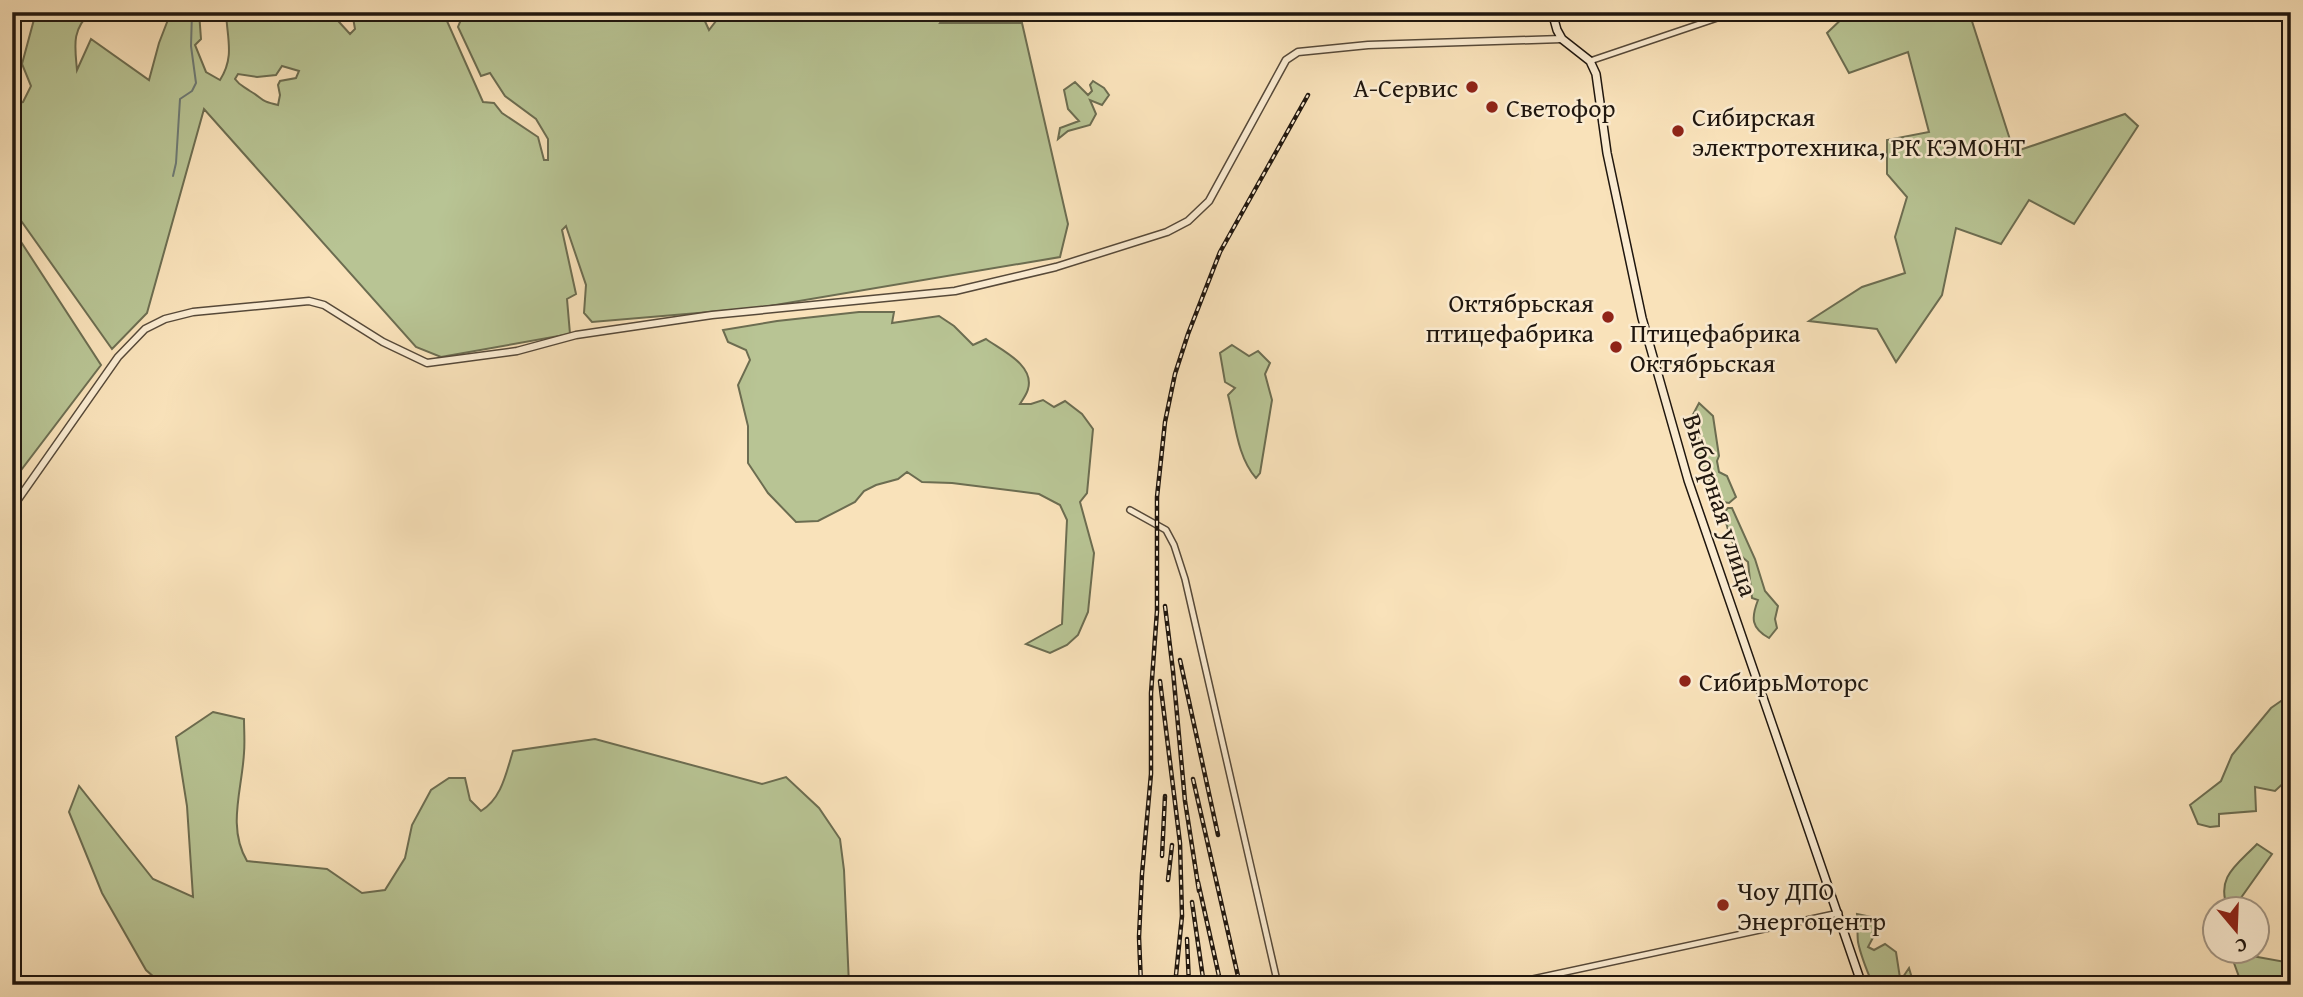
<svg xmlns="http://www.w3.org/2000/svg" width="2303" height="997" viewBox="0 0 2303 997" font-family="'Gentium Book Plus',serif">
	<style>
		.green { fill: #b8c494; stroke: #6c6d51; stroke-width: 2; fill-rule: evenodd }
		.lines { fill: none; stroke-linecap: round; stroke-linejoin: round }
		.stream { stroke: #6d7a75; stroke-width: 2 }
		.minor-casing { stroke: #564939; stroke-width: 8 }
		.tertiary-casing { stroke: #564939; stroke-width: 9 }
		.secondary-casing { stroke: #1f160e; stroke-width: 10 }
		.minor { stroke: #fbecd2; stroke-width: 5 }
		.tertiary { stroke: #fbecd2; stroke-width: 6 }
		.secondary { stroke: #fbecd2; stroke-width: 7 }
		.rail-casing { stroke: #1f160e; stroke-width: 4.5 }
		.rail { stroke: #fbecd2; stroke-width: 2; stroke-dasharray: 5; stroke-linecap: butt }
		.poi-dot { fill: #8f2418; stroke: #fbecd2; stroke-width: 2.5 }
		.labels { text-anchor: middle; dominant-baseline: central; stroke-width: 5; stroke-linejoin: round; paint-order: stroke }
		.poi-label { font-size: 26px; fill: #1f160e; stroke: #fbecd2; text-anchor: start }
		.street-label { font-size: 26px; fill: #1f160e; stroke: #fbecd2 }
	</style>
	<rect width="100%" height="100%" fill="#f9e2ba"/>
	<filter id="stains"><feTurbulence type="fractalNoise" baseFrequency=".00286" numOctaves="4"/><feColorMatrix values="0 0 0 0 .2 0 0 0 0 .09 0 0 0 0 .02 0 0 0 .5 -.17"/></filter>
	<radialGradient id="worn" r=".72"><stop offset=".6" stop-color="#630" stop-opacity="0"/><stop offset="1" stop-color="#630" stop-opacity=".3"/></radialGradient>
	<path class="green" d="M 36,12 L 91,12 C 71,30 75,47 77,70 L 91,39 L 149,80 L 159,43 L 171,12 L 199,12 L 201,39 L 195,45 L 206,72 L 220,80 C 235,57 227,38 226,12 L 330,12 L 350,34 L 355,29 L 352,12 L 443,12 L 483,102 L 494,103 L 502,113 L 538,137 L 544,160 L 548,160 L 548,139 L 536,119 L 505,96 L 490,73 L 481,76 L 458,27 L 464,12 L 610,12 L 611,15 L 612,12 L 696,12 L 703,17 L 709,30 L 719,17 L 716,13 L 709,15 L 706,12 L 947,12 L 940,23 L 1022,23 L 1068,224 L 1060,257 L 757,308 L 592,322 L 584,313 L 586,285 L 566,226 L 562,230 L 576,294 L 567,299 L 570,334 L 441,357 L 416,347 L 204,109 L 147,313 L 112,349 L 12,208 L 12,104 L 23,102 L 31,86 L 22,64 ZM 282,66 L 299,71 L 296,78 L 280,81 L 278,85 L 280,95 L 278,105 C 259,101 264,99 250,91 C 243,86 240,86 235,79 L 238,74 L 257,77 L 276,75 Z
		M 1849,12 L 1969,12 L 2014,152 L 2125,114 L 2138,126 L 2074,224 L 2029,200 L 2001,244 L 1956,228 L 1942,295 L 1896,362 L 1877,329 L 1809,321 L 1862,287 L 1905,273 L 1895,237 L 1907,197 L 1887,174 L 1887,140 L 1929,132 L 1908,52 L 1849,73 L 1827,33 Z
		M 1093,81 L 1104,88 L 1109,95 L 1102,105 L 1090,100 L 1096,114 L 1090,125 L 1068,131 L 1058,139 L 1060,128 L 1079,121 L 1068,109 L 1064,90 L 1075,82 L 1088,95 L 1092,91 L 1090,85 Z
		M 12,228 L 101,365 L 12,482 Z
		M 859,312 L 894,312 L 892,323 L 939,316 L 954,326 L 973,345 L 986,339 C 1001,350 1035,365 1028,389 C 1027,394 1023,399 1020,404 L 1031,404 L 1043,400 L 1054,407 L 1065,401 L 1082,414 L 1093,429 L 1087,493 L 1080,502 L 1094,553 L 1088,612 L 1078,635 L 1067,645 L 1050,653 L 1026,644 L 1062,624 L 1067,520 L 1060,505 L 1039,494 L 952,483 L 922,482 L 907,472 L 898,479 L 876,485 L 864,491 L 855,502 L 818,521 L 796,522 L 768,493 L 748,463 L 748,426 L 738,385 L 750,360 L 746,350 L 728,342 L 723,330 L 777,321 Z
		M 1232,345 L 1249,356 L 1258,351 L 1270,363 L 1265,374 L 1272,400 L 1260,473 L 1256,478 C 1237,457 1235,421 1228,395 L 1235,388 L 1225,382 L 1220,353 Z
		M 1699,403 L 1713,416 L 1719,456 L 1717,461 L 1719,472 L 1727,476 L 1736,497 L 1729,503 L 1717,501 L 1712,483 L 1699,467 L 1698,432 L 1690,434 L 1688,424 Z
		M 1728,508 L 1732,508 L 1755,559 L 1765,591 L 1778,606 L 1775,619 L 1777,628 L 1769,638 C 1751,628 1751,618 1758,600 L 1752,598 L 1748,562 C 1732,550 1728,532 1724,513 Z
		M 2291,694 L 2291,776 L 2275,791 L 2255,787 L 2256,811 L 2219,814 L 2219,826 L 2210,827 L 2198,824 L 2190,805 L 2221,781 L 2232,755 L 2271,708 Z
		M 213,712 L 244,719 C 244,730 245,742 244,753 C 242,790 227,827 247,861 L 327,869 L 362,893 L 385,890 L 405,858 L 412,825 L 431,790 L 449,778 L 465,778 L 470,800 L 481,811 C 502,798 506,773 513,751 L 595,739 L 762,784 L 786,777 L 819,808 L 840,839 L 844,870 L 849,985 L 163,985 L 146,970 L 102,893 L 69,812 L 79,786 L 153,879 L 193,897 L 187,806 L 176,737 Z
		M 2257,844 L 2272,854 L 2233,909 L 2228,909 C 2215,877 2237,865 2257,844 Z
		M 1857,914 L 1871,917 L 1878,928 L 1868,947 L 1874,950 L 1885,944 L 1896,952 L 1900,978 L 1903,977 L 1909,968 L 1914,985 L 1873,985 C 1867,971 1861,957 1858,942 C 1857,933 1858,924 1857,914 Z
		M 2230,952 L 2291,963 L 2291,985 L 2242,985 Z"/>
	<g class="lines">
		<path class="stream" d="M 173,176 L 176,163 L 180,99 L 192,91 L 196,83 L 191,46 L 192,12"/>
		<g class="minor-casing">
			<path id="minor" d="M 1590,61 L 1735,12
				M 1130,510 L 1166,530 L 1174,545 L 1185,579 L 1278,985
				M 1505,985 L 1839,913"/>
		</g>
		<g class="tertiary-casing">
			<path id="tertiary" d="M 12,508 L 118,357 L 145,329 L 165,319 L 193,312 L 309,301 L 324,305 L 383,342 L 427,363 L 517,351 L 576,335 L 712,315 L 955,291 L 1056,267 L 1167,232 L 1188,221 L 1209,201 L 1286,60 L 1298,52 L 1368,45 L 1562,39"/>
		</g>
		<g class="secondary-casing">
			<path id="secondary" d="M 1552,12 L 1557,30 L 1562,39 L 1590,61 L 1596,74 L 1607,153 L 1642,318 L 1688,480 L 1862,985"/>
		</g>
		<use href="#minor" class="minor"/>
		<use href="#tertiary" class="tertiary"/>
		<use href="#secondary" class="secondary"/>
		<g class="rail-casing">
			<path id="rail" d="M 1165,606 L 1173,671 L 1185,801 L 1199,891
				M 1180,660 L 1218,835
				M 1160,681 L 1180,843 L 1182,916 L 1175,985
				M 1193,779 L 1240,985
				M 1162,856 L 1165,796
				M 1168,880 L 1172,845
				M 1198,882 L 1221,985
				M 1192,902 L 1204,985
				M 1187,939 L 1189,985
				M 1141,985 L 1139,937 L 1142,874 L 1151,774 L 1151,693 L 1157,611 L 1157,497 L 1165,422 L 1175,374 L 1188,334 L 1220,252 L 1308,95"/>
		</g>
		<use href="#rail" class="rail"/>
	</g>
	<g class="poi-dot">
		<circle cx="1472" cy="87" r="7"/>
		<circle cx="1492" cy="107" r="7"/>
		<circle cx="1678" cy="131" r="7"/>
		<circle cx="1608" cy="317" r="7"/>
		<circle cx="1616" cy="347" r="7"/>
		<circle cx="1685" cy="681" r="7"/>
		<circle cx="1723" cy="905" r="7"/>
	</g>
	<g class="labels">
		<g class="poi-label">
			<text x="1458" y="87" text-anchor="end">А-Сервис</text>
			<text x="1506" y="107">Светофор</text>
			<text x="1692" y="116">Сибирская<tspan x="1692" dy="30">электротехника, РК КЭМОНТ</tspan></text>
			<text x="1594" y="302" text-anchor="end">Октябрьская<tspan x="1594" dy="30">птицефабрика</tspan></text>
			<text x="1630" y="332">Птицефабрика<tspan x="1630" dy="30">Октябрьская</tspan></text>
			<text x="1699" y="681">СибирьМоторс</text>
			<text x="1737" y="890">Чоу ДПО<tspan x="1737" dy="30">Энергоцентр</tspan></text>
		</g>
		<g class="street-label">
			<text transform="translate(1721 505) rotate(72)">Выборная улица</text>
		</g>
	</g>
	<rect width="2303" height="997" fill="none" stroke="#f9e2ba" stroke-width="42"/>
	<rect x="14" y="14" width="2275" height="969" fill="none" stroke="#1f160e" stroke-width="3.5"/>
	<rect x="21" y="21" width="2261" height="955" fill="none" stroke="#1f160e" stroke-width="2"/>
	<g transform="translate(2236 930) rotate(161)"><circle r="33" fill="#fbecd2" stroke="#a39684" stroke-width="2"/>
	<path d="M0-5L12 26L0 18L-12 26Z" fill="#8f2418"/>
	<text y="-10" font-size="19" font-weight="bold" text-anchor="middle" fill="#1f160e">С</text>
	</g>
	<rect width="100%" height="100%" filter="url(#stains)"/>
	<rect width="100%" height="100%" fill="url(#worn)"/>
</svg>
